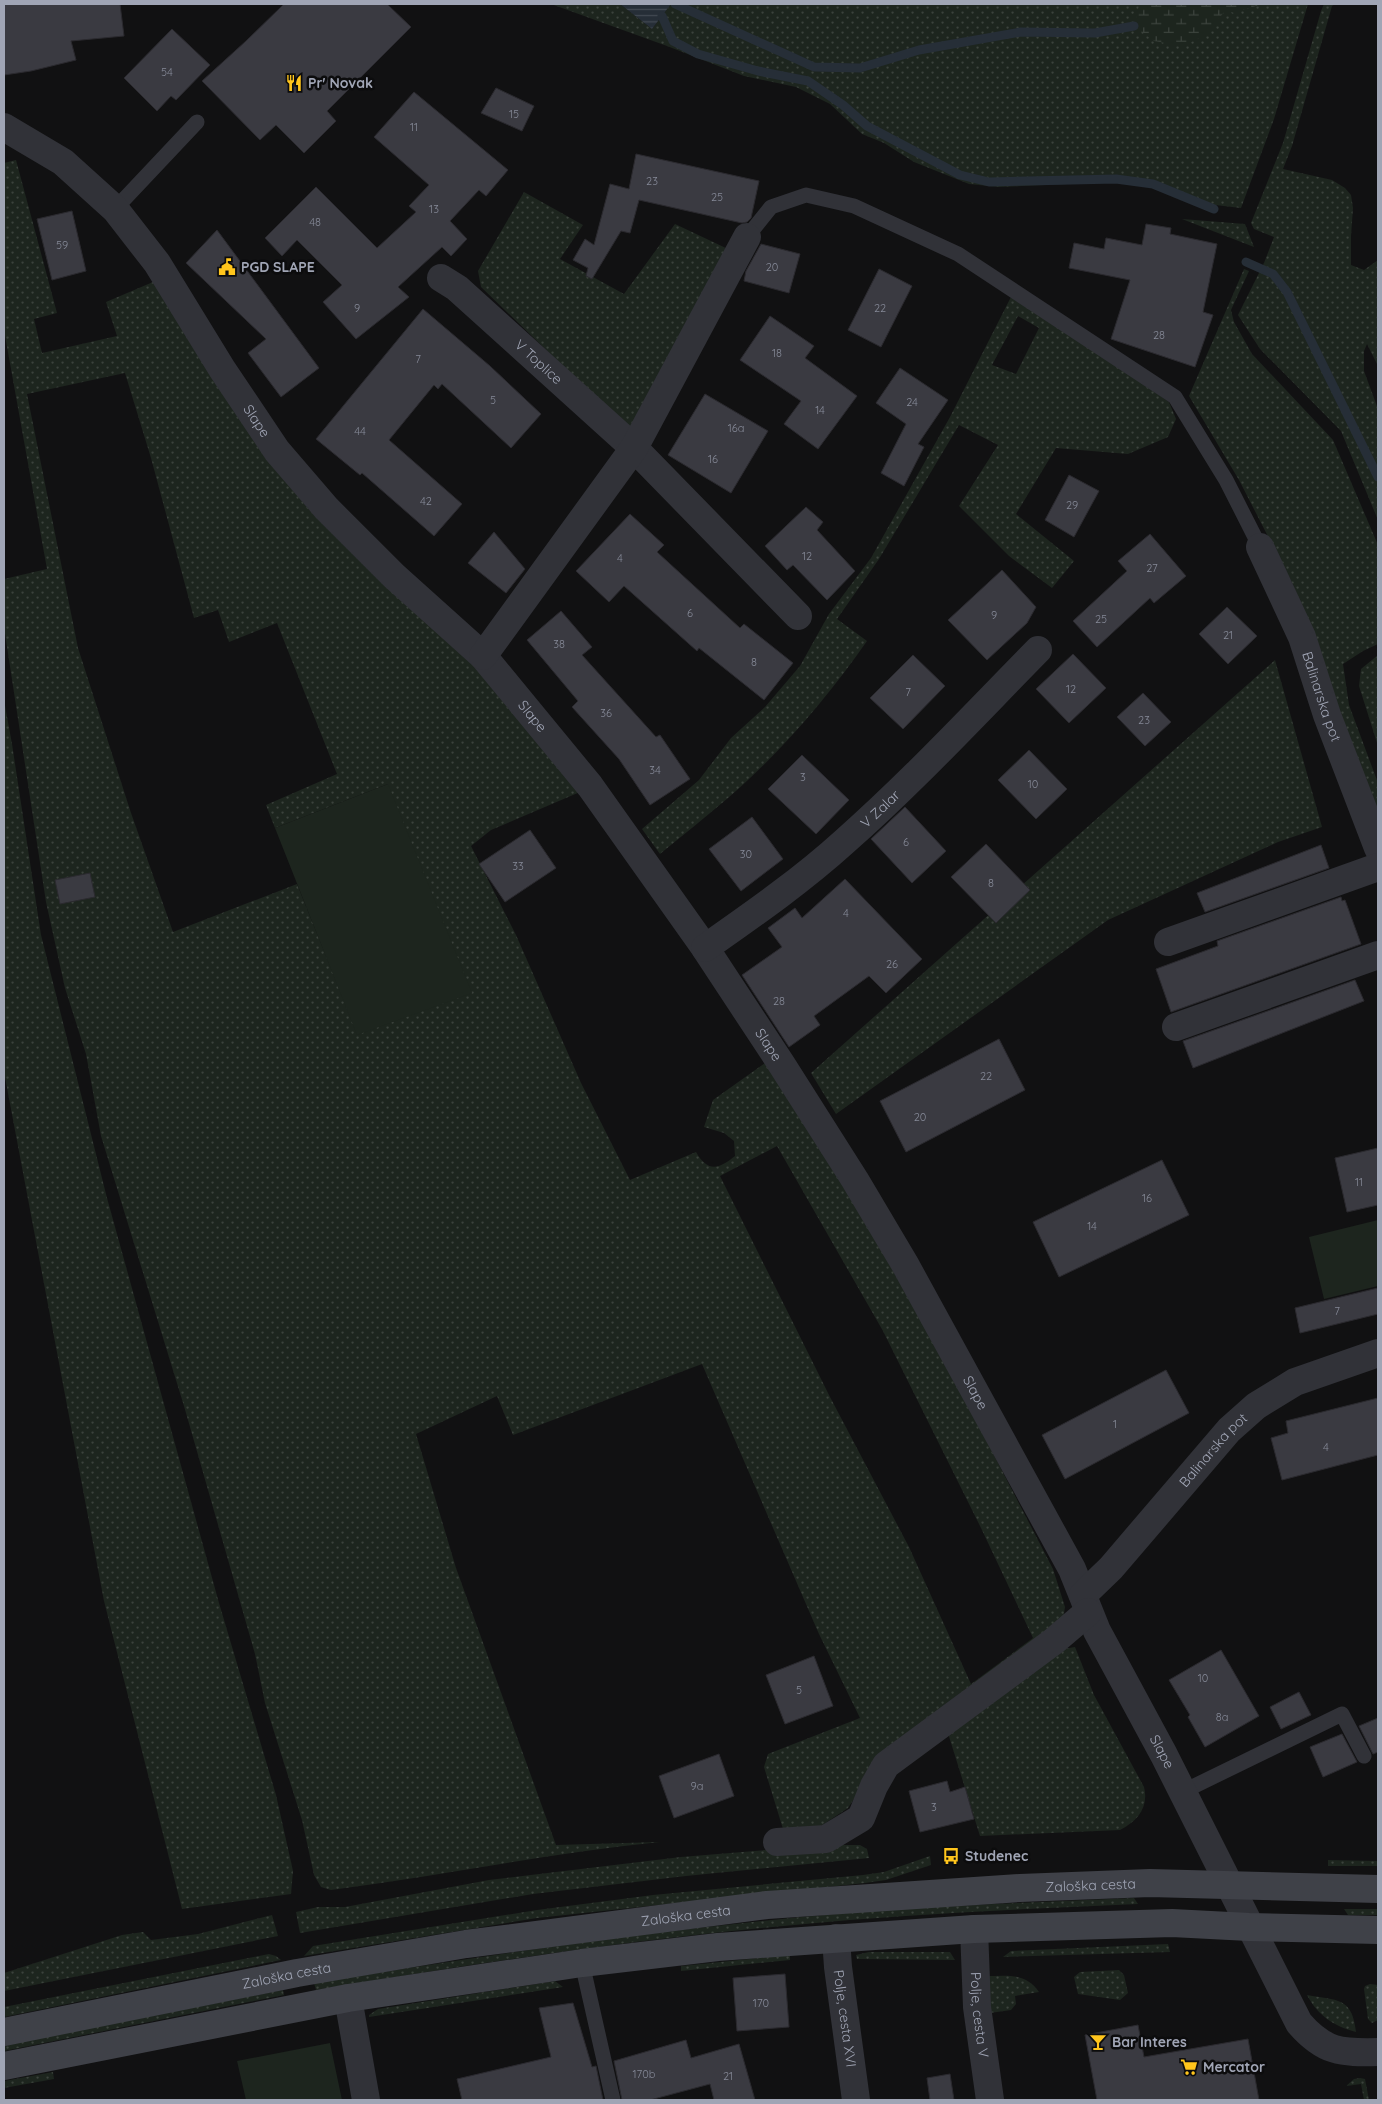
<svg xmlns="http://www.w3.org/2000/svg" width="1382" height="2104" viewBox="0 0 1382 2104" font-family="Quicksand,sans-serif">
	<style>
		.grass { fill: url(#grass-dots); fill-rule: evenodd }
		.wetland { fill: url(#wetland-marsh) }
		.park { fill: #1d251e }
		.water { fill: url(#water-rules) }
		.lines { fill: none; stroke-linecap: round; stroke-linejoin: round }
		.stream { stroke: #262e37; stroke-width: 9 }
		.building { fill: #3a3a41; stroke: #2b2a2f }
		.lane { stroke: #313238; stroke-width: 15 }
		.street { stroke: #313238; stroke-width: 28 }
		.secondary { stroke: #3f4148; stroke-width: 28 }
		.labels { text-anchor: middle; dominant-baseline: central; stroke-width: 5; stroke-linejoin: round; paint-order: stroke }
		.number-label { font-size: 11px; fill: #868a98 }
		.poi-label { font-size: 14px; font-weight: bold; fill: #a0a5b5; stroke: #0c0c0d; text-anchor: start }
		.street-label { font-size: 14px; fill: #a0a5b5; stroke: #0c0c0d }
	</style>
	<defs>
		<pattern id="grass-dots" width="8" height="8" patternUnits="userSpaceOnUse" patternTransform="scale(1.25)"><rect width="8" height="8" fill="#1d251e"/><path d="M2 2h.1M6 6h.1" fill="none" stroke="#3b423c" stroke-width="1.8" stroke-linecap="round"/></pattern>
		<pattern id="wetland-marsh" width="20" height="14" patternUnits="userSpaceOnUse" patternTransform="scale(1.25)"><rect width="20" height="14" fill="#1d251e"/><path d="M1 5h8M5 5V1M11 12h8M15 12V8" fill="none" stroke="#3b423c"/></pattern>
		<pattern id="water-rules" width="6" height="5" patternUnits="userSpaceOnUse" patternTransform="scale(1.25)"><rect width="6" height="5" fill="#262e37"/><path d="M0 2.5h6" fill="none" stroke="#424952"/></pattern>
	</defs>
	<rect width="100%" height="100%" fill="#111112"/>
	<path class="grass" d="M 551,4 L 620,4 L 652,29 L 671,4 L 1308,4 L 1274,119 L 1241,208 L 1198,203 L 1161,186 L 1113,182 L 999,187 L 969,184 L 914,162 L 884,143 L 862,134 L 830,104 L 796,87 L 744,76 L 667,46 Z
		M 1324,4 L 1335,4 L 1332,6 L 1292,146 L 1283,169 L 1332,180 L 1345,188 L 1351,195 L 1353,208 L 1351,236 L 1351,265 L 1364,270 L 1378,260 L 1378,366 L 1367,344 L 1364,351 L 1364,371 L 1378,409 L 1378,520 L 1341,431 L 1260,349 L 1238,315 L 1264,263 L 1274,237 L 1254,229 L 1251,223 L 1283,143 L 1321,11 Z
		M 16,160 L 57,313 L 34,319 L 42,353 L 117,336 L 106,302 L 153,282 L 272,463 L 313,514 L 491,681 L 580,792 L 491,830 L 471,846 L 516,935 L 581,1083 L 630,1180 L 696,1152 C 708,1173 719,1169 735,1156 L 734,1141 L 724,1133 L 704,1127 L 713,1100 L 768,1061 L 838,1174 L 955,1380 L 1053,1569 L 1065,1607 L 1063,1620 L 880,1759 L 848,1808 L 821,1826 L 783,1829 L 764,1767 L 768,1754 L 860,1718 L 819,1634 L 702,1364 L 513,1435 L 497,1396 L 416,1434 L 456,1568 L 556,1845 L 660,1842 C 549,1853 441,1876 331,1890 L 321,1887 L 314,1875 L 302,1820 L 265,1703 L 255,1654 L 184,1406 L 101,1136 L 86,1054 L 65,988 L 46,902 L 4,627 L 4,579 L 47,569 L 4,330 L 4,163 ZM 125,373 L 151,458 L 194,618 L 218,610 L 229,642 L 277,623 L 337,774 L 266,805 L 275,828 L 388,784 L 358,1035 L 297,884 L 173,932 L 131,813 L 78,648 L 27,394 ZM 777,1146 L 883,1331 L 981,1528 L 1033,1638 L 971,1684 L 909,1547 L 830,1397 L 720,1176 Z
		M 524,192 L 583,225 L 560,259 L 624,294 L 675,224 L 730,250 L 629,430 L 481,287 L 478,271 Z
		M 1182,219 L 1245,224 L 1254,247 Z
		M 1244,269 L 1249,271 L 1231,310 L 1234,322 L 1252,354 L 1333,440 L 1378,545 L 1378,644 L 1363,651 L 1343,664 L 1349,705 L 1378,783 L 1378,821 L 1337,712 L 1316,641 L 1293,585 L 1239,480 L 1189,396 Z
		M 1013,293 L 1169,402 L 1176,419 L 1168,437 L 1128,454 L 1056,448 L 1016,514 L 1074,561 L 1052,588 L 1009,556 L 959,506 L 998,445 L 959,425 L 879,559 L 837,619 L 867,641 C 833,690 792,739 748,780 C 720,806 689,830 660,854 L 642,829 L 699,780 L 731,738 L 765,707 L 800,666 L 829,614 L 871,558 L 950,417 ZM 1018,316 L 1039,328 L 1016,374 L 992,365 Z
		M 1378,655 L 1378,746 L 1359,686 L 1361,669 Z
		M 1275,660 L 1322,827 L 1278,842 L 1108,920 L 836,1114 L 811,1073 Z
		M 4,700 L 12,744 L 41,935 L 107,1198 L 219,1603 L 276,1795 L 293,1871 L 291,1894 L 182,1909 L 104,1601 L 4,1072 Z
		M 1075,1647 L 1094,1695 L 1144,1787 C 1149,1807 1138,1821 1120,1830 L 980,1836 L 947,1730 L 1057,1650 Z
		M 827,1845 L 860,1845 L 867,1849 L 869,1858 L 686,1876 L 533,1894 L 300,1933 L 296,1912 L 318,1907 L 345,1907 L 489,1880 L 681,1857 Z
		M 930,1856 L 931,1865 L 886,1880 L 865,1883 L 537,1918 L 304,1956 L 313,1946 L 537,1910 L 653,1895 L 863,1875 L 884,1872 Z
		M 1328,1860 L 1378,1861 L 1378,1866 L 1328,1866 Z
		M 1134,1898 L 1138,1904 C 1023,1909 908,1914 794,1925 C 633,1939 474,1964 316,1990 L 314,1983 C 472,1957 631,1934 791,1918 C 904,1907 1020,1903 1134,1898 Z
		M 1344,1909 L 1378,1909 L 1378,1915 L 1348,1915 Z
		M 272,1915 L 278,1936 L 4,1991 L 4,1973 L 122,1935 L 143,1932 L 151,1940 L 198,1934 Z
		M 1168,1944 L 1170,1952 L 1003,1957 L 1011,1951 Z
		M 869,1952 L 950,1952 L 955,1960 L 857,1959 L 856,1955 Z
		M 269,1954 L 276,1956 L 281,1960 L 4,2017 L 4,2007 Z
		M 790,1955 L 790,1960 L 681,1971 L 681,1966 Z
		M 1119,1970 L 1124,1975 L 1128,1993 L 1120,2000 L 1078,1994 L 1074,1977 L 1080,1972 Z
		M 986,1976 C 1006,1976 1026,1972 1039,1992 L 1015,1996 L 1016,2004 L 1011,2010 L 990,2013 Z
		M 555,1981 L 563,1987 L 369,2017 L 369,2015 L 378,2009 Z
		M 1370,1984 L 1378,1985 L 1378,2020 L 1372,2023 L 1368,2019 L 1364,1989 L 1365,1986 Z
		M 283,1990 L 284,1995 L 4,2051 L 4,2045 Z
		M 1307,1995 C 1337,2001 1352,1996 1356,2032 C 1334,2026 1318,2016 1307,1995 Z
		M 53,2072 L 54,2079 L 4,2088 L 4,2081 Z
		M 1360,2078 L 1365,2079 L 1369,2100 L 1364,2100 L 1361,2084 L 1346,2086 L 1354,2079 Z"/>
	<path class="wetland" d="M 1142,4 L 1262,4 L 1234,13 L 1226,10 L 1204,36 L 1182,46 L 1154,41 L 1134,26 L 1139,6 Z"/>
	<path class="park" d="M 388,784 L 472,993 L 357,1035 L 275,828 Z
		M 1378,1220 L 1378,1286 L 1324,1299 L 1309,1237 Z
		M 330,2043 L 342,2100 L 246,2100 L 237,2061 Z"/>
	<path class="water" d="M 620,4 L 671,4 L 652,29 Z"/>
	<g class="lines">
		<path class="stream" d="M 675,4 L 814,67 L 860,68 L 919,50 L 1021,32 L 1095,33 L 1134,26
			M 662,16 L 673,41 L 698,54 L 758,71 L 808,81 L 843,105 L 867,126 L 960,175 L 989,182 L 1116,179 L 1153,184 L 1214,209
			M 1246,262 L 1273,274 L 1287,292 L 1378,477"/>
	</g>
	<path class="building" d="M 4,4 L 120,4 L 124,36 L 71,41 L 76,60 L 31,71 L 4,75 Z
		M 284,4 L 387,4 L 411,27 L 327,111 L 336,121 L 304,153 L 276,125 L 260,140 L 202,81 L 246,41 Z
		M 172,29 L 210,65 L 176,100 L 171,96 L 157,111 L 124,78 Z
		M 496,88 L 534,106 L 522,131 L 481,113 Z
		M 414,92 L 508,170 L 486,196 L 479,190 L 450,221 L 467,239 L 451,256 L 442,247 L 398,287 L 409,297 L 356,339 L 323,302 L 342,285 L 297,240 L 282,256 L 265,238 L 316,187 L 377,248 L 416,212 L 409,206 L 429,185 L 374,137 Z
		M 636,154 L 759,181 L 751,218 L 747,222 L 742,223 L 639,200 L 630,233 L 621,231 L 592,279 L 586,276 L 588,268 L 573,260 L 585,239 L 594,245 L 610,184 L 629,189 Z
		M 72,211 L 86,271 L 52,280 L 37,219 Z
		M 1146,224 L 1171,228 L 1170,234 L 1217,244 L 1203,312 L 1213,315 L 1195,367 L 1111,339 L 1130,280 L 1069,268 L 1074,243 L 1104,249 L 1106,238 L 1142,245 Z
		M 217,230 L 319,368 L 281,397 L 248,353 L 266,339 L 186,263 Z
		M 761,244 L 800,254 L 789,293 L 744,281 L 746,271 Z
		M 879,269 L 912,286 L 881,347 L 848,330 Z
		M 423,309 L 490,366 L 541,414 L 511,448 L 442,384 L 438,389 L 434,385 L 389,440 L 462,504 L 434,536 L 362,473 L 360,475 L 316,439 Z
		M 770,316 L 814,346 L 805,358 L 857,396 L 818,449 L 784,424 L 801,401 L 740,360 Z
		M 900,368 L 948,400 L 918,444 L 924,447 L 904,486 L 881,473 L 906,424 L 876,403 Z
		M 705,394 L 768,431 L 731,493 L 668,455 Z
		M 1069,475 L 1099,491 L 1074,537 L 1045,520 Z
		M 806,507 L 823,522 L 817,530 L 855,571 L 827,600 L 793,565 L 787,570 L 765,546 Z
		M 630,514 L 664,545 L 657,552 L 740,628 L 744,624 L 793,663 L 764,700 L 699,648 L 697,651 L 624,586 L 609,602 L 576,571 Z
		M 494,532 L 525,569 L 506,593 L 468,563 Z
		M 1150,534 L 1186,576 L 1154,603 L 1150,598 L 1097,647 L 1073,621 L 1127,571 L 1118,561 Z
		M 1002,570 L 1036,607 L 1027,623 L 987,660 L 948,620 Z
		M 1227,607 L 1257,636 L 1228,664 L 1199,634 Z
		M 561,611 L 592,647 L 582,655 L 656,737 L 660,735 L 690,779 L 650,805 L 619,759 L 572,707 L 578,701 L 527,640 Z
		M 1073,654 L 1106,688 L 1069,723 L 1036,689 Z
		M 913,655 L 945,686 L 903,729 L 870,698 Z
		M 1143,693 L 1171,722 L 1145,746 L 1117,717 Z
		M 1029,750 L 1067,789 L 1036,819 L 998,780 Z
		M 802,755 L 849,800 L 816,834 L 768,789 Z
		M 905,807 L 946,851 L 912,883 L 871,839 Z
		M 752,817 L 783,859 L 741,891 L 709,849 Z
		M 530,830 L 556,868 L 505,902 L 479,864 Z
		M 986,844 L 1030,890 L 996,923 L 951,877 Z
		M 1321,845 L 1329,868 L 1205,912 L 1197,893 Z
		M 90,873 L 95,897 L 60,904 L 55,880 Z
		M 845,879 L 922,959 L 886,993 L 869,976 L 814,1016 L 820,1025 L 789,1047 L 742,975 L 782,947 L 768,928 L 795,908 L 802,918 Z
		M 1341,897 L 1342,901 L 1345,900 L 1361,944 L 1171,1012 L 1156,969 L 1218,946 L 1217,941 Z
		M 1355,980 L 1364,1001 L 1193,1068 L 1183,1041 Z
		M 999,1039 L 1025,1090 L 906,1152 L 880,1101 Z
		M 1378,1148 L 1378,1205 L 1347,1212 L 1335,1158 Z
		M 1162,1160 L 1189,1215 L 1059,1277 L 1033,1222 Z
		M 1378,1288 L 1378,1314 L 1300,1333 L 1295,1308 Z
		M 1166,1370 L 1189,1413 L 1065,1479 L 1042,1435 Z
		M 1378,1398 L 1378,1455 L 1282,1480 L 1271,1438 L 1288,1433 L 1286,1421 Z
		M 1221,1650 L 1259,1716 L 1205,1747 L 1188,1717 L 1190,1715 L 1169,1680 Z
		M 814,1656 L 833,1706 L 785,1724 L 766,1675 Z
		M 1299,1692 L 1311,1715 L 1281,1729 L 1270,1707 Z
		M 1378,1718 L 1378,1752 L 1373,1754 L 1359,1726 Z
		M 1342,1734 L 1357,1762 L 1323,1777 L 1310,1747 Z
		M 719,1754 L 734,1796 L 674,1818 L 659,1776 Z
		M 947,1781 L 950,1792 L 965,1787 L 974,1819 L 920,1832 L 909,1791 Z
		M 785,1974 L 789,2027 L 737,2031 L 733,1978 Z
		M 573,2003 L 592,2067 L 596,2066 L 603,2100 L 462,2100 L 457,2079 L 551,2057 L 539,2008 Z
		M 1138,2025 L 1144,2057 L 1248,2039 L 1259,2100 L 1097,2100 L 1085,2035 Z
		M 686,2040 L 691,2058 L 739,2044 L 755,2100 L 714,2100 L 710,2084 L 650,2100 L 622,2100 L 614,2061 Z
		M 950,2074 L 954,2100 L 930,2100 L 927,2078 Z"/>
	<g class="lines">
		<path class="lane" d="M 115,209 L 197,122
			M 747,237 L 771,207 L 806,195 L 854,206 L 958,254 L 1175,397 L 1226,480 L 1260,547
			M 1182,1792 L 1342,1714 L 1364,1756
			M 582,1963 L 613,2100"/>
		<g class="street">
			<path id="s1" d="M 4,127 L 63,162 L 115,209 L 157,263 L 222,369 L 277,451 L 326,508 L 394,576 L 483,656 L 590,786 L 705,948 L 782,1065 L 855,1180 L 906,1266 L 1072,1569 L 1097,1631 L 1164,1755 L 1299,2023 C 1324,2052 1341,2053 1378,2052"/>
			<path id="s2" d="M 441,278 L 457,288 L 634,448 L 798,616"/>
			<path id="s3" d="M 1260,547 L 1302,637 L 1327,715 L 1378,848"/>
			<path d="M 483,656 L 634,448 L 747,237"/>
			<path d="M 1168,942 L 1378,867"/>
			<path id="s4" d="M 705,948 C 752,915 801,881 844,842 C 912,782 974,715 1038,650"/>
			<path d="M 1176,1027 L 1378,955"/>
			<path id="s5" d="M 1083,1595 L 1111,1568 L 1229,1430 L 1256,1406 L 1295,1382 L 1378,1353"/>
			<path d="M 777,1842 L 826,1839 L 861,1818 L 874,1786 L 886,1765 L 1054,1641 L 1088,1612"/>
			<path id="s6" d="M 974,1929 L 977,2007 L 990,2100"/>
			<path id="s7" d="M 836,1938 L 838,1967 L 856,2100"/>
			<path d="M 348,1998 L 366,2100"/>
		</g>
		<g class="secondary">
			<path id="s8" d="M 4,2032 L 297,1973 L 466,1944 L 767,1905 L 1020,1888 L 1150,1883 L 1378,1889"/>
			<path d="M 4,2066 L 348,1998 L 582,1963 L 718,1947 L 974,1929 L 1172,1923 L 1249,1927 L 1378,1930"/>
		</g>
	</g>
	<defs>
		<g id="restaurant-bare" transform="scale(1.35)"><path d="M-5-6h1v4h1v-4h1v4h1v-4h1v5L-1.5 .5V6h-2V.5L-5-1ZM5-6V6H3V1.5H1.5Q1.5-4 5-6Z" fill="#ffc51c" stroke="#0c0c0d" stroke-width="2.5" paint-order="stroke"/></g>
		<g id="civic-bare" transform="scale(1.35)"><path d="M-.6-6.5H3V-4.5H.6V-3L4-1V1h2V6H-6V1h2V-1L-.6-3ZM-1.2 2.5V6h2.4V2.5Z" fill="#ffc51c" stroke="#0c0c0d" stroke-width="2.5" paint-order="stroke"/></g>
		<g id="bus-bare" transform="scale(1.35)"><path d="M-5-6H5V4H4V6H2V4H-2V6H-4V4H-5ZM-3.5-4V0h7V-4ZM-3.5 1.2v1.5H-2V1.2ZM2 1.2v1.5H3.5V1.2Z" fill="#ffc51c" stroke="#0c0c0d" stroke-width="2.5" paint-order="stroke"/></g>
		<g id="bar-bare" transform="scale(1.35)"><path d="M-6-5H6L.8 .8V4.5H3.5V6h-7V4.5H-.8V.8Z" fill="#ffc51c" stroke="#0c0c0d" stroke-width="2.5" paint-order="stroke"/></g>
		<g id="supermarket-bare" transform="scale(1.35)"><path d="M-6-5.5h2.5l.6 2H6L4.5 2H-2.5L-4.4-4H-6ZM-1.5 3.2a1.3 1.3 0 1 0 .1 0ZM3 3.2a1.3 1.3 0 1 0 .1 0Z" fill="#ffc51c" stroke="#0c0c0d" stroke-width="2.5" paint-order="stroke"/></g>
	</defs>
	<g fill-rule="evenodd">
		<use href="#restaurant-bare" x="294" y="83"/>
		<use href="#civic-bare" x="227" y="267"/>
		<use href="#bus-bare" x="951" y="1856"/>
		<use href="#bar-bare" x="1098" y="2042"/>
		<use href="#supermarket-bare" x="1189" y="2067"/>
	</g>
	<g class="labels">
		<g class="number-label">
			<text x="167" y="72">54</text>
			<text x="514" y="114">15</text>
			<text x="414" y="127">11</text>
			<text x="652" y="181">23</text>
			<text x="717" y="197">25</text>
			<text x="434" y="209">13</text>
			<text x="315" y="222">48</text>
			<text x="62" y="245">59</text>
			<text x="772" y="267">20</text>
			<text x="357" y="308">9</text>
			<text x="880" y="308">22</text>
			<text x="1159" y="335">28</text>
			<text x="777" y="353">18</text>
			<text x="418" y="359">7</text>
			<text x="493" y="400">5</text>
			<text x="912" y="402">24</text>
			<text x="820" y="410">14</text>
			<text x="736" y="428">16a</text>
			<text x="360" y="431">44</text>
			<text x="713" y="459">16</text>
			<text x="426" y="501">42</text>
			<text x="1072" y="505">29</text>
			<text x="807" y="556">12</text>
			<text x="620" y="558">4</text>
			<text x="1152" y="568">27</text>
			<text x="690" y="613">6</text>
			<text x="994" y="615">9</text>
			<text x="1101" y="619">25</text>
			<text x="1228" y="635">21</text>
			<text x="559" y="644">38</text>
			<text x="754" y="662">8</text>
			<text x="1071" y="689">12</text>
			<text x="908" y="692">7</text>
			<text x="606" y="713">36</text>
			<text x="1144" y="720">23</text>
			<text x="655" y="770">34</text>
			<text x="803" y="777">3</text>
			<text x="1033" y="784">10</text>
			<text x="906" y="842">6</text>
			<text x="746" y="854">30</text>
			<text x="518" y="866">33</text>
			<text x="991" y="883">8</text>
			<text x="846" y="913">4</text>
			<text x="892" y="964">26</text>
			<text x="779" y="1001">28</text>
			<text x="986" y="1076">22</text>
			<text x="920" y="1117">20</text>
			<text x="1359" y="1182">11</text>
			<text x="1147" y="1198">16</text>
			<text x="1092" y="1226">14</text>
			<text x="1337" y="1311">7</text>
			<text x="1115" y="1424">1</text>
			<text x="1326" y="1447">4</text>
			<text x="1203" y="1678">10</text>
			<text x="799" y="1690">5</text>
			<text x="1222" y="1717">8a</text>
			<text x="697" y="1786">9a</text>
			<text x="934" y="1807">3</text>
			<text x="761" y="2003">170</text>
			<text x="644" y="2074">170b</text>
			<text x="728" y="2076">21</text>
		</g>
		<g class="poi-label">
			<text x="308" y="83">Pr' Novak</text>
			<text x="241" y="267">PGD SLAPE</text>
			<text x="965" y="1856">Studenec</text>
			<text x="1112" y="2042">Bar Interes</text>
			<text x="1203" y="2067">Mercator</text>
		</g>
		<g class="street-label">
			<text stroke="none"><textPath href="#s2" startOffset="129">V Toplice</textPath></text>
			<text stroke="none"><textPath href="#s1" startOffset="394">Slape</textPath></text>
			<text stroke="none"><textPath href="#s3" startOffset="162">Balinarska pot</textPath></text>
			<text stroke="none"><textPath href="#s1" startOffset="799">Slape</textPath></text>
			<text stroke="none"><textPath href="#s4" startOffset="224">V Zalar</textPath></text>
			<text stroke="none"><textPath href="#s1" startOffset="1204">Slape</textPath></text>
			<text stroke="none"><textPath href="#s1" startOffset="1609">Slape</textPath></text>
			<text stroke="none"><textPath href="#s5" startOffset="195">Balinarska pot</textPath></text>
			<text stroke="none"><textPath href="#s1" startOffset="2014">Slape</textPath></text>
			<text stroke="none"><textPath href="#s8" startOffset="1098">Zaloška cesta</textPath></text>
			<text stroke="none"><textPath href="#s8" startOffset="692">Zaloška cesta</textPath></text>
			<text stroke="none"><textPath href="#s8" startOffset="288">Zaloška cesta</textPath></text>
			<text stroke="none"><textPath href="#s6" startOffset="86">Polje, cesta V</textPath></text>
			<text stroke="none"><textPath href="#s7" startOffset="81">Polje, cesta XVI</textPath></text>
		</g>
	</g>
	<rect width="1382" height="2104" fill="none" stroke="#a0a5b5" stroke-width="10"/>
</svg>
